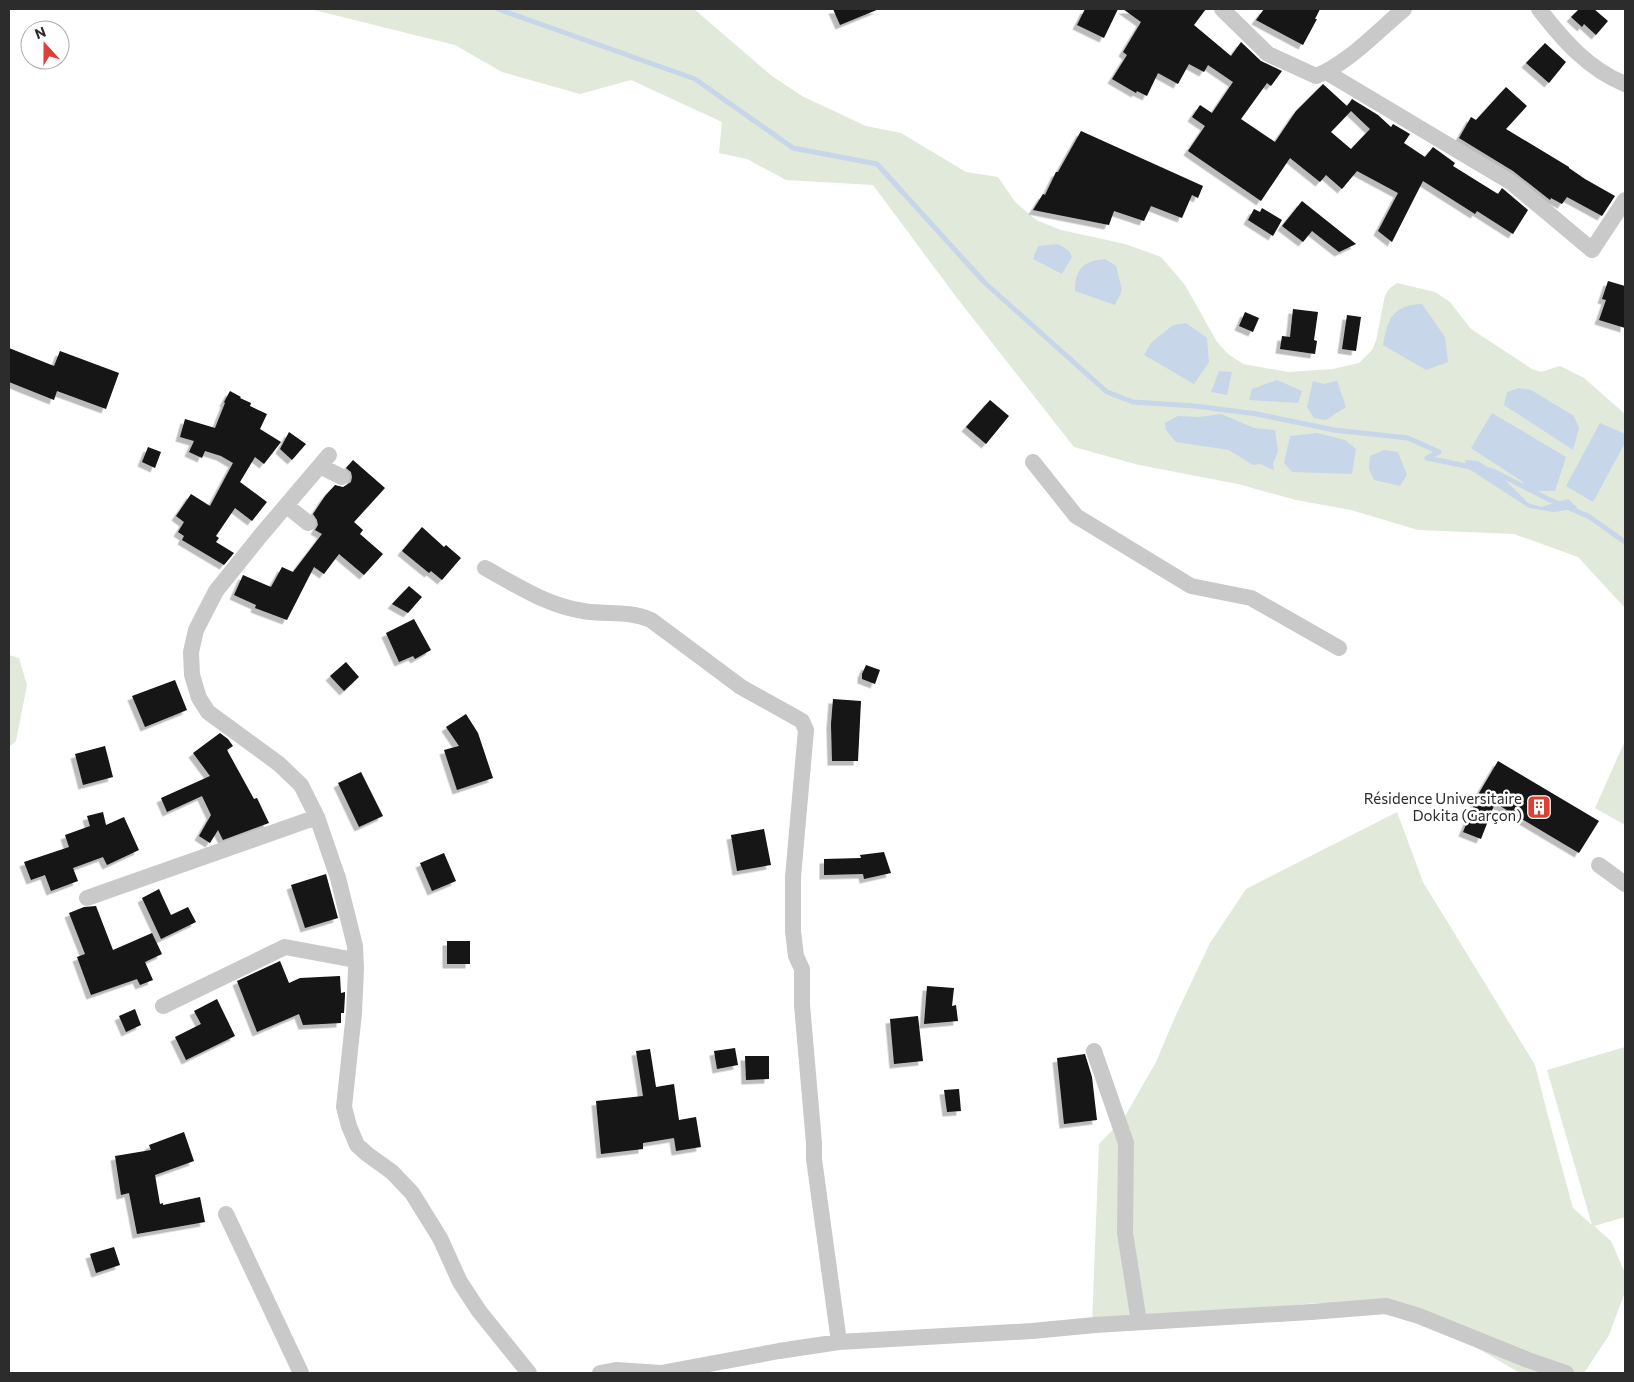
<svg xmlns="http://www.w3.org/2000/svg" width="1634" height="1382" viewBox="0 0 1634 1382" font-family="Commissioner,sans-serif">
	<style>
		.green { fill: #e0e9da }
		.water { fill: #c7d6e9 }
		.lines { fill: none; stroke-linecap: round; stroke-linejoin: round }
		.stream { stroke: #c7d6e9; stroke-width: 5 }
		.building { fill: #131313; fill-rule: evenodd; filter: url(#shadow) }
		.street { stroke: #c9c9c9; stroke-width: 16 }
		.labels { text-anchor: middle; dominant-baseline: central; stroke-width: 5; stroke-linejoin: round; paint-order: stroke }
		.poi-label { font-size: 15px; fill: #2c2c2c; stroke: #fff; text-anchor: end }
	</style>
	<defs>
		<filter id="shadow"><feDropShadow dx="-4.5" dy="4.5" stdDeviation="0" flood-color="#0004"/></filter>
	</defs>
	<rect width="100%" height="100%" fill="#fff"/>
	<path class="green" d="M 310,9 L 694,9 L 772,76 L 802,96 L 866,126 L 901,133 L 966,172 L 998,177 L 1015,202 L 1036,220 L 1061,230 L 1125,244 L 1161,257 L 1185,285 L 1217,342 L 1228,354 L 1243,364 L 1288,372 L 1333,369 L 1359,363 L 1372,350 L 1376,341 L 1385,295 L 1390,288 L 1397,283 L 1435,292 L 1450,302 L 1471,329 L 1532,369 L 1541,372 L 1560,366 L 1584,378 L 1625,414 L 1625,608 L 1578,557 L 1514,534 L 1418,530 L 1351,510 L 1296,500 L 1238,484 L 1139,465 L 1074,447 L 957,298 L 873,185 L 786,180 L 747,159 L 719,153 L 722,122 L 631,80 L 580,94 L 502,72 L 455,45 Z
		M 9,655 L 19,658 L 27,685 L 16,741 L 9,747 Z
		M 1625,741 L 1625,825 L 1595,808 Z
		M 1397,812 L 1423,882 L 1535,1065 L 1549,1120 L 1573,1208 L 1592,1225 L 1547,1070 L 1625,1047 L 1625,1217 L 1594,1226 L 1611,1241 L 1625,1273 L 1625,1292 L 1609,1335 L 1584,1373 L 1520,1373 L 1439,1326 L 1388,1307 L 1316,1303 L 1092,1325 L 1099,1144 L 1124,1118 L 1156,1062 L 1175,1017 L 1210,943 L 1246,889 Z"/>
	<path class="water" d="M 1058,244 L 1069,251 L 1072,257 L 1062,274 L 1033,259 L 1038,246 Z
		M 1105,259 L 1116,266 L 1122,290 L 1115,305 L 1075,291 C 1075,269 1083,261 1105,259 Z
		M 1422,304 L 1445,337 L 1448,362 L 1426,370 L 1383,345 C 1388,319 1392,305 1422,304 Z
		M 1186,323 L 1207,338 L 1209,362 L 1194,384 L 1144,355 L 1151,343 L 1173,325 Z
		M 1219,371 L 1232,372 L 1227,395 L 1211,392 Z
		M 1277,380 L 1302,391 L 1298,403 L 1249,400 L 1252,389 Z
		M 1313,381 L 1324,384 L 1337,381 L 1346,407 L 1326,420 L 1314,418 L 1307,407 Z
		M 1519,388 L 1531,390 L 1574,416 L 1579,428 L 1573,450 L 1504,405 L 1507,392 Z
		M 1492,413 L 1566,457 L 1555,491 L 1526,491 L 1523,482 L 1471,448 Z
		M 1221,414 L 1254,428 L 1275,430 L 1278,451 L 1273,464 L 1274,470 L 1260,464 L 1253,465 L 1229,450 L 1176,442 L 1166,430 L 1165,423 L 1178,416 L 1199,417 Z
		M 1600,423 L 1625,434 L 1625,443 L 1593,502 L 1566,486 Z
		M 1317,433 L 1345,440 L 1356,449 L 1352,474 L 1292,472 L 1284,463 L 1290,436 Z
		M 1384,450 L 1398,452 L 1407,475 L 1400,486 L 1374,480 L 1369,469 L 1370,456 Z
		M 1465,460 L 1478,461 L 1501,476 L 1528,503 L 1541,507 L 1568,499 L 1578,508 L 1554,512 L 1529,508 L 1466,467 Z"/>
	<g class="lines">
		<path class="stream" d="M 498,9 L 695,79 L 793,148 L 877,164 L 985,283 L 1107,392 L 1133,402 L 1195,406 L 1257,414 L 1334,430 L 1408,438 L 1439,452 L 1427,458 L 1471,467
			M 1487,470 L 1493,471 L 1548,499 L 1588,516 L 1625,542"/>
	</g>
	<path class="building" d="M 833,9 L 879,9 L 840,25 Z
		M 1085,9 L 1118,9 L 1104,38 L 1077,25 Z
		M 1123,9 L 1206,9 L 1194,25 L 1231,56 L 1241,42 L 1261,61 L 1282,71 L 1271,86 L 1267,83 L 1241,119 L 1275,142 L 1296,111 L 1323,84 L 1347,106 L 1352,99 L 1378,115 L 1391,127 L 1393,124 L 1410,134 L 1404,143 L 1425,157 L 1433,147 L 1455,163 L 1453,166 L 1498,194 L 1502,188 L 1528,210 L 1513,234 L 1477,211 L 1475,214 L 1423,181 L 1392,242 L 1378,231 L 1398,193 L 1357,171 L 1342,189 L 1326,175 L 1320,182 L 1290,158 L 1261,201 L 1188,151 L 1205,126 L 1192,117 L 1200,105 L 1212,113 L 1233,82 L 1208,65 L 1204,72 L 1189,64 L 1178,84 L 1158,73 L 1147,96 L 1137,91 L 1136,93 L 1112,79 L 1127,55 L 1123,52 L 1141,22 ZM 1351,111 L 1370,129 L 1351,149 L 1331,132 Z
		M 1264,9 L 1320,9 L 1315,19 L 1317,19 L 1303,45 L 1256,20 Z
		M 1579,9 L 1594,9 L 1608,21 L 1596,35 L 1584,24 L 1582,27 L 1571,17 Z
		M 1545,43 L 1566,62 L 1549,83 L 1526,63 Z
		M 1506,87 L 1527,106 L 1506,129 L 1569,167 L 1569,168 L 1585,179 L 1615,196 L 1602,216 L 1567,197 L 1562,204 L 1551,198 L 1550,200 L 1513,171 L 1459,138 L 1471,117 L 1476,120 Z
		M 1081,131 L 1203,186 L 1198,198 L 1192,195 L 1182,218 L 1151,206 L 1144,221 L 1114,211 L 1109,225 L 1033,210 L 1043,194 L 1045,195 L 1056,172 L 1058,172 Z
		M 1302,201 L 1356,244 L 1339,252 L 1312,231 L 1303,242 L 1282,226 Z
		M 1262,208 L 1282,220 L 1273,236 L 1248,220 L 1254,209 L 1260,212 Z
		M 1608,281 L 1625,286 L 1625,328 L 1599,320 L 1606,300 L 1602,299 Z
		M 1293,309 L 1318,312 L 1314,340 L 1317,341 L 1315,354 L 1280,349 L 1282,336 L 1290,337 Z
		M 1245,312 L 1259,318 L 1253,332 L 1239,326 Z
		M 1347,315 L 1361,317 L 1356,351 L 1342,349 Z
		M 9,348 L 54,366 L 60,351 L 119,373 L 106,409 L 57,391 L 54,400 L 9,382 Z
		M 230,391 L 241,397 L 240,398 L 251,403 L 250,406 L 267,414 L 260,429 L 281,442 L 264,464 L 255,457 L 240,482 L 267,502 L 252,521 L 235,508 L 216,536 L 219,538 L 216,542 L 234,553 L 224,565 L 182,540 L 184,536 L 178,532 L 184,522 L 176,516 L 191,494 L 210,506 L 233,463 L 221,456 L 205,451 L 202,458 L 189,452 L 194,441 L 180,437 L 185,419 L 215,428 L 225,403 L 224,402 Z
		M 990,400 L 1009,416 L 986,444 L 966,427 Z
		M 289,432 L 306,444 L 292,460 L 280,449 Z
		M 148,447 L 161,452 L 155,468 L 142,462 Z
		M 353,460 L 385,488 L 354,522 L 363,530 L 360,534 L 383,554 L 364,575 L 339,554 L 324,574 L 314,567 L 287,620 L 255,608 L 256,605 L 234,595 L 243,575 L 271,587 L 282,567 L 293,572 L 322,534 L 315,530 L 318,525 L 317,520 L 313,514 L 325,496 L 335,485 L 343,487 L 351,482 L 352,477 L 351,472 L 346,468 Z
		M 422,527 L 444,547 L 446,545 L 461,558 L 442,580 L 431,571 L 429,573 L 402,551 Z
		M 409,586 L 422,597 L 408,613 L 392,604 Z
		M 414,619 L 431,650 L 415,659 L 413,656 L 399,662 L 386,633 Z
		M 346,662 L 359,677 L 344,691 L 330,676 Z
		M 866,665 L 880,670 L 875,684 L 862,679 L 862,674 Z
		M 175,680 L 187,710 L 145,727 L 132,696 Z
		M 833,699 L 861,701 L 858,761 L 832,761 L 831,724 Z
		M 466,714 L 478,733 L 493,778 L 457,790 L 444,750 L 459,746 L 446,727 Z
		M 220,733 L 228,739 L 233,746 L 227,750 L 254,799 L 257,798 L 269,823 L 223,840 L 218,830 L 210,843 L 199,836 L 211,815 L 202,796 L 167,812 L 161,798 L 210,776 L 193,753 Z
		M 105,746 L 113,777 L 83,785 L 75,754 Z
		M 1498,761 L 1599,821 L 1579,853 L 1495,803 L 1481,839 L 1463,832 L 1479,793 Z
		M 361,772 L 383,816 L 359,827 L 338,783 Z
		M 103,812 L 106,825 L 124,817 L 139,850 L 107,865 L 103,857 L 73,868 L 78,881 L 51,891 L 45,875 L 31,880 L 24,862 L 69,847 L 65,835 L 90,826 L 87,816 Z
		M 764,829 L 771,865 L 737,871 L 731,835 Z
		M 884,852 L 891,873 L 864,879 L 863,874 L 824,875 L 824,859 L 861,858 L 860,855 Z
		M 444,853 L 456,881 L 432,891 L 420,863 Z
		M 326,874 L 338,918 L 305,928 L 291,885 Z
		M 159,889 L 171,915 L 188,907 L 196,922 L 161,939 L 142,898 Z
		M 96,906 L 113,950 L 152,933 L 162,954 L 145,962 L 153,980 L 140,985 L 137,979 L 91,995 L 77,957 L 85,954 L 69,913 L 84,907 Z
		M 447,941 L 470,941 L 470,964 L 447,964 Z
		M 280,961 L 289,983 L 300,978 L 340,976 L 341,993 L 345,992 L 345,995 L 344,1013 L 341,1013 L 341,1023 L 303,1025 L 299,1014 L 257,1032 L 237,981 Z
		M 927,986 L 954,988 L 952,1006 L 956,1005 L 958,1021 L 924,1024 Z
		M 217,999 L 235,1036 L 186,1060 L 175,1037 L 201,1024 L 194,1011 Z
		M 135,1009 L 141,1025 L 126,1032 L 119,1016 Z
		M 918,1016 L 923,1061 L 894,1064 L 890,1019 Z
		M 735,1048 L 738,1065 L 717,1069 L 714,1051 Z
		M 650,1049 L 656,1087 L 674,1084 L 679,1120 L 696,1117 L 701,1147 L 676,1151 L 674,1138 L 643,1143 L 643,1149 L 601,1154 L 596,1101 L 643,1096 L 636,1051 Z
		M 1085,1054 L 1092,1077 L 1097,1120 L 1064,1124 L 1057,1058 Z
		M 745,1056 L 769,1056 L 769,1079 L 746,1080 Z
		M 959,1089 L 961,1111 L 947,1112 L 944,1090 Z
		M 184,1132 L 194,1161 L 155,1175 L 160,1204 L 163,1203 L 163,1205 L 200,1197 L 205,1222 L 137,1234 L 129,1193 L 121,1195 L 115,1156 L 151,1150 L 149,1145 Z
		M 114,1247 L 120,1265 L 96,1273 L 90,1254 Z"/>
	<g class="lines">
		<path class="street" d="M 1222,9 L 1268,54 L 1316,76 C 1346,65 1379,30 1404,9
			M 1539,9 C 1563,40 1588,69 1625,84
			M 1326,72 L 1512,183 L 1592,250 L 1625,200
			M 329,455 L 261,535 L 216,591 L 196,630 L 191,652 L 192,675 L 199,698 L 208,712 L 279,764 L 301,785 L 317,817 L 338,878 L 355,946 L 356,969 L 354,1013 L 344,1107 L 349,1126 L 357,1145 L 367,1154 L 392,1172 L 412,1193 L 440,1238 L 460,1282 L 479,1311 L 529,1373
			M 1033,462 L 1076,516 L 1191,586 L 1251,598 L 1339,648
			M 320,466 L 342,477
			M 287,506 L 308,523
			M 485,568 C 516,585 546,605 583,611 C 606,615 628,610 651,620 L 741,687 L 802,721 L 806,730 L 793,877 L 793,931 L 796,956 L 802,969 L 802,1005 L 814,1143 L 814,1159 L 839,1342
			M 1599,865 L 1625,884
			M 87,898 L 317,817
			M 163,1006 L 285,947 L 355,960
			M 1094,1051 L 1126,1143 L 1125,1233 L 1139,1322
			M 226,1214 L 301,1373
			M 600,1373 L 616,1370 L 661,1373 L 779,1351 L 839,1342 L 1032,1331 L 1095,1325 L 1311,1312 L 1386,1306 L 1419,1316 L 1528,1360 L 1566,1373"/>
	</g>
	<defs>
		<g id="building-square" transform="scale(1.25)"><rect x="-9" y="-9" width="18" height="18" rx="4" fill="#dc4135" stroke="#fff"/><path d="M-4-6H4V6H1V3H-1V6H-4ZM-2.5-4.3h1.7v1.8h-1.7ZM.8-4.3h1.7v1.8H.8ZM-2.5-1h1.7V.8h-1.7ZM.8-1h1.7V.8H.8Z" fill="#fff"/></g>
	</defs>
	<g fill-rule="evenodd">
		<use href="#building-square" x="1539" y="807"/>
	</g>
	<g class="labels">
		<g class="poi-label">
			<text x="1522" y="798">Résidence Universitaire<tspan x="1522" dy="17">Dokita (Garçon)</tspan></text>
		</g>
	</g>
	<rect width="1634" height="1382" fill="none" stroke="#2c2c2c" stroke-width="20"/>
	<g transform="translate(45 45) rotate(339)"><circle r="24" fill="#ffffff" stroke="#ababab"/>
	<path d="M0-4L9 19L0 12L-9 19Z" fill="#dc4135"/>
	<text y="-8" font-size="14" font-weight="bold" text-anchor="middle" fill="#2c2c2c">N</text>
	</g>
</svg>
